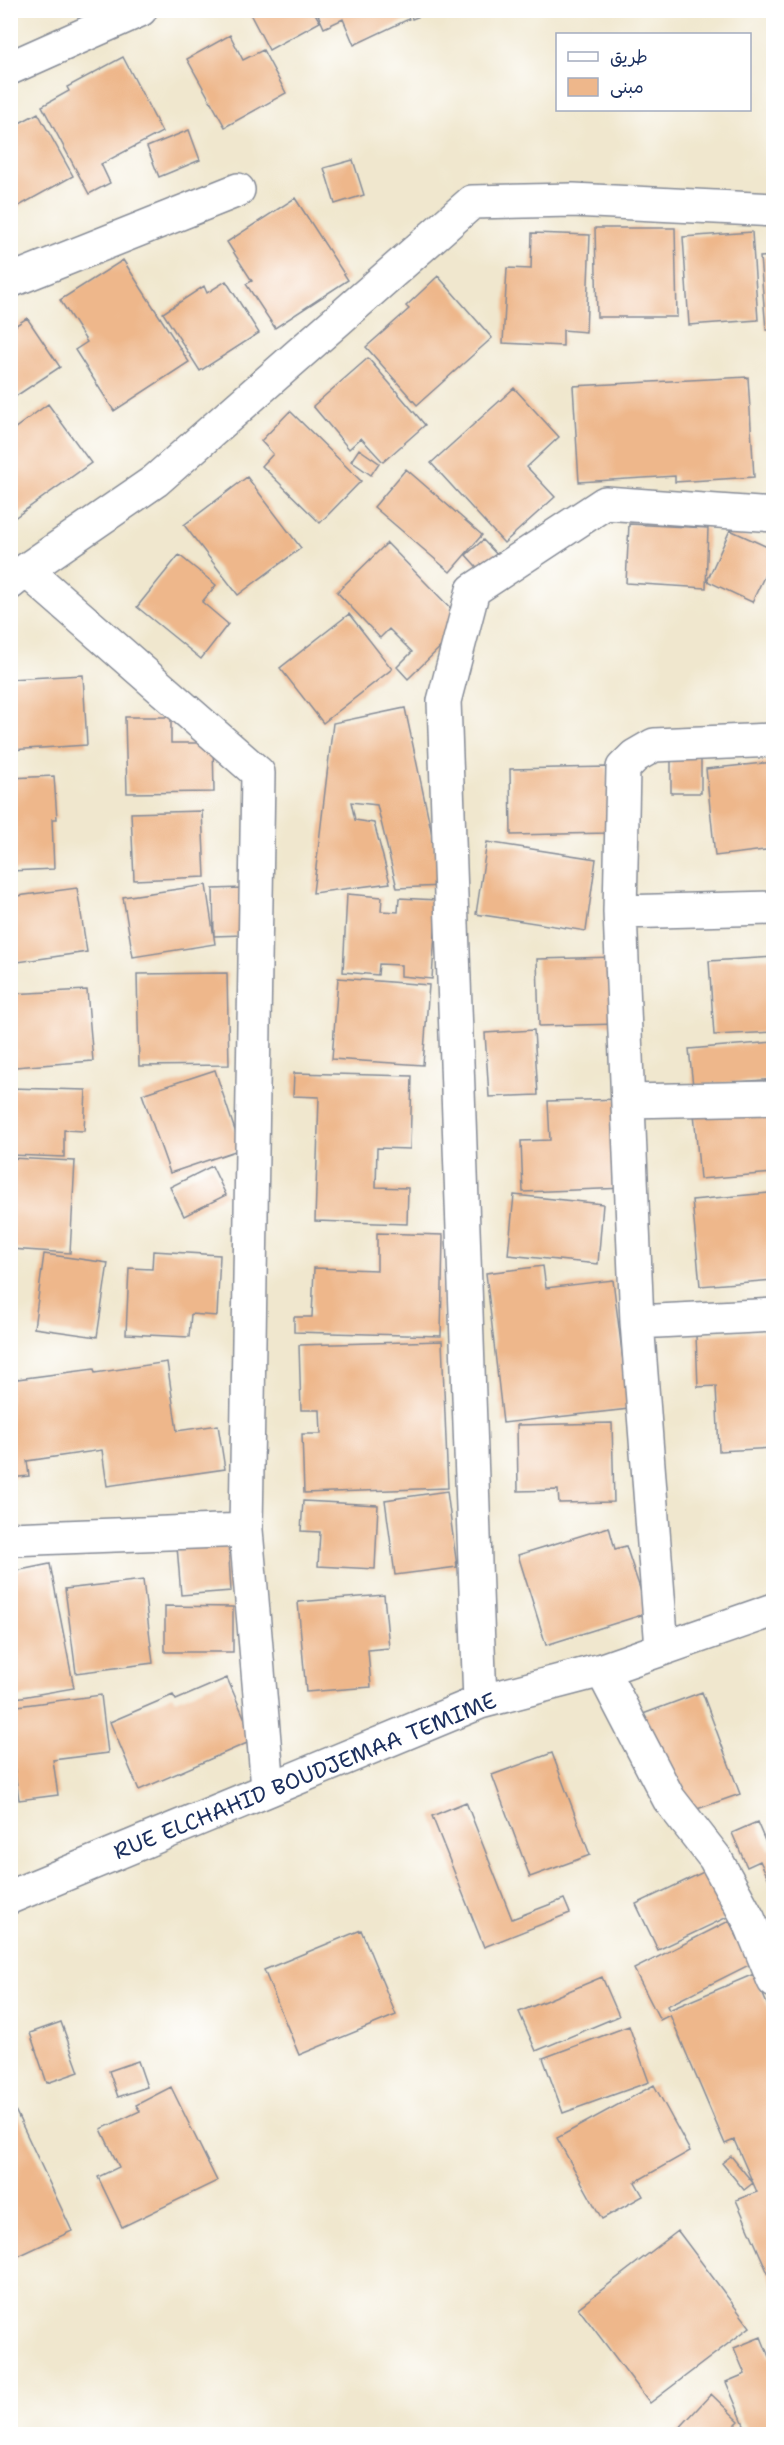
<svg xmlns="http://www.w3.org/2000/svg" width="784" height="2445" viewBox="0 0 784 2445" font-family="'Shantell Sans','Playpen Sans Arabic',sans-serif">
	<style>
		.building { fill: #eeb78b }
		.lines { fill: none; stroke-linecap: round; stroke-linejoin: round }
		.street-casing { stroke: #868b96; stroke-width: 36 }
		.street { stroke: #fff; stroke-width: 33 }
		.labels { text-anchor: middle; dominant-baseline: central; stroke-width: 5; stroke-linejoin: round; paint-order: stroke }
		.street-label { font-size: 22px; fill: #1b2f5e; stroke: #fff }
	</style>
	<rect width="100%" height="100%" fill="#fff"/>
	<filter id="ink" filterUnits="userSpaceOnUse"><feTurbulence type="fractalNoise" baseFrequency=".0167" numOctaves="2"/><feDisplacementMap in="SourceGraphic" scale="12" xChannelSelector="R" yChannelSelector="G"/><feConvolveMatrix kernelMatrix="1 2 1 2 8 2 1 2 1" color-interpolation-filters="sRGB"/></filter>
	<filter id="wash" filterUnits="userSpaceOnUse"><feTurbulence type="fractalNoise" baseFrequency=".008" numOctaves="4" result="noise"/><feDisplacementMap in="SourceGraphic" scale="24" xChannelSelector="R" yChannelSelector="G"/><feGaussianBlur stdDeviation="1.35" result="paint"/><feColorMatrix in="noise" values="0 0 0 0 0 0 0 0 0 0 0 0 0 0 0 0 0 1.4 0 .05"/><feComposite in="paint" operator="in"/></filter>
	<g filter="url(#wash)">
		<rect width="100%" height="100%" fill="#f0e7ce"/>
		<g id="blocks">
			<path class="building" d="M 248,10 L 313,10 L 320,22 L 269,50 Z
				M 316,10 L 405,10 L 409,19 L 354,45 L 343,19 L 324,28 Z
				M 409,10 L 433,10 L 433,11 L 412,19 Z
				M 230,35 L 243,60 L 263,50 L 286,93 L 225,127 L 187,59 Z
				M 123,57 L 162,132 L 101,164 L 110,183 L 89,194 L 42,106 L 69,91 L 67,87 Z
				M 38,113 L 73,176 L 10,211 L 10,128 Z
				M 189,130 L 200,160 L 159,177 L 147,147 Z
				M 353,160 L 364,195 L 335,204 L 324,168 Z
				M 295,198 L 348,280 L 275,328 L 246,284 L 252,281 L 227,242 Z
				M 595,228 L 675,228 L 677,317 L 597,317 Z
				M 752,232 L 758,320 L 689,325 L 683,237 Z
				M 532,233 L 590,235 L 586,332 L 563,330 L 563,346 L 503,343 L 507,268 L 531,269 Z
				M 774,256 L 774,330 L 766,330 L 760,257 Z
				M 123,260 L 189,362 L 114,411 L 75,350 L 87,342 L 60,300 Z
				M 438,276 L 492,338 L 417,405 L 366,347 L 409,309 L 406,306 Z
				M 226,281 L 259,333 L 200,371 L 163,313 L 204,286 L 207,293 Z
				M 27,318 L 60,367 L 10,400 L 10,329 Z
				M 368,358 L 425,425 L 383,462 L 361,438 L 349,449 L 313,406 Z
				M 748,377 L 754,477 L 675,482 L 675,476 L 579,482 L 573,386 Z
				M 514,388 L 559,437 L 527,467 L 555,497 L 504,543 L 431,463 Z
				M 48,404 L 91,463 L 10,521 L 10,432 Z
				M 290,411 L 361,481 L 320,523 L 262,466 L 273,454 L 261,441 Z
				M 359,449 L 379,463 L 371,475 L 351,461 Z
				M 406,469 L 482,535 L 450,572 L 374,507 Z
				M 247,477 L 301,548 L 238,595 L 184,525 Z
				M 629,524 L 708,528 L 706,588 L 626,583 Z
				M 730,530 L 774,550 L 774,556 L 752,602 L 707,581 Z
				M 483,540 L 501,559 L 484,575 L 466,555 Z
				M 387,543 L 465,623 L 408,679 L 397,667 L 412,652 L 389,629 L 380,638 L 337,592 Z
				M 179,555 L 216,585 L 202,602 L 228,624 L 201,659 L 137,607 Z
				M 349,614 L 392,669 L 323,723 L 280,668 Z
				M 83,675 L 87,745 L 10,750 L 10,679 Z
				M 405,708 L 443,886 L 397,888 L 377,805 L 351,802 L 355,820 L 374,823 L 390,883 L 313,893 L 333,723 Z
				M 125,717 L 171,717 L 171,743 L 213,743 L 214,792 L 127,793 Z
				M 671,757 L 701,757 L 701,793 L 671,793 Z
				M 774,762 L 774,849 L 715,856 L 706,769 Z
				M 607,767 L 609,833 L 511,835 L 510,769 Z
				M 54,776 L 57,819 L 52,819 L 54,869 L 10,871 L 10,778 Z
				M 202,811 L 205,877 L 134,880 L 131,813 Z
				M 487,842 L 596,859 L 586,931 L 476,914 Z
				M 206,885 L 215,944 L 133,957 L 123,897 Z
				M 77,888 L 87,952 L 18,962 L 10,914 L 10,897 Z
				M 242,888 L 243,935 L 214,936 L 213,889 Z
				M 347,894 L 382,897 L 381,911 L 398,912 L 399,898 L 437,900 L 432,979 L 401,976 L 401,965 L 379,964 L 378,975 L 343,972 Z
				M 616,957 L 618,1024 L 539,1026 L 537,959 Z
				M 774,957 L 774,1032 L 714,1035 L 709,961 Z
				M 227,973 L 229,1065 L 139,1066 L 137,974 Z
				M 338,978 L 429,985 L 423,1065 L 332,1059 Z
				M 87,990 L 93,1061 L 15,1067 L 10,994 Z
				M 534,1030 L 538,1095 L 489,1097 L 485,1033 Z
				M 774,1042 L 774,1079 L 693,1086 L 689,1049 Z
				M 215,1070 L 241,1149 L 170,1173 L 142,1094 Z
				M 294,1073 L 412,1076 L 410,1149 L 377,1148 L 376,1187 L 408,1188 L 407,1224 L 315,1221 L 319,1097 L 293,1096 Z
				M 10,1088 L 86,1090 L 84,1131 L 64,1130 L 64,1157 L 10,1155 Z
				M 623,1099 L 626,1188 L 523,1192 L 521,1141 L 550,1140 L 548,1101 Z
				M 774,1110 L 774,1173 L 700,1179 L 694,1113 Z
				M 10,1158 L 75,1161 L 70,1253 L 10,1249 Z
				M 212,1166 L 226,1195 L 184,1216 L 170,1187 Z
				M 769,1193 L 774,1245 L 774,1280 L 700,1286 L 692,1200 Z
				M 514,1195 L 603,1204 L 598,1264 L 508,1255 Z
				M 377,1233 L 443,1235 L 441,1336 L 294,1332 L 294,1317 L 312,1317 L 314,1268 L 377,1270 Z
				M 153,1251 L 220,1255 L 217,1316 L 191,1314 L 189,1337 L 126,1334 L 129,1268 L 152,1269 Z
				M 44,1254 L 108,1263 L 97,1337 L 34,1328 Z
				M 543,1266 L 546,1288 L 613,1280 L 629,1409 L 503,1423 L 486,1273 Z
				M 774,1331 L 774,1448 L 719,1451 L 716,1386 L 698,1387 L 696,1335 Z
				M 442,1341 L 448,1488 L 304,1493 L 302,1434 L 321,1434 L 320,1410 L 301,1410 L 299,1345 Z
				M 167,1362 L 177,1431 L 218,1425 L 225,1469 L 107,1486 L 102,1450 L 27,1461 L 29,1476 L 10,1478 L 10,1380 L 94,1369 L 95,1373 Z
				M 612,1423 L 614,1502 L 559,1503 L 558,1490 L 518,1491 L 517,1425 Z
				M 447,1491 L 457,1567 L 395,1575 L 385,1500 Z
				M 303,1501 L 378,1505 L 375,1569 L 318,1566 L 320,1532 L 301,1531 Z
				M 609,1527 L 615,1549 L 626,1546 L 648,1613 L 546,1645 L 518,1555 Z
				M 228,1542 L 231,1591 L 181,1595 L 177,1546 Z
				M 50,1564 L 74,1688 L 10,1699 L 10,1572 Z
				M 143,1580 L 153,1663 L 76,1673 L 65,1589 Z
				M 384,1595 L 389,1648 L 368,1650 L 371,1687 L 306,1692 L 298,1602 Z
				M 165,1606 L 233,1607 L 233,1652 L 165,1652 Z
				M 227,1678 L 254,1740 L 139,1790 L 110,1722 L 173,1695 L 176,1700 Z
				M 702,1692 L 740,1794 L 680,1815 L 643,1714 Z
				M 101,1695 L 108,1753 L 53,1760 L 58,1795 L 19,1800 L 10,1737 L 10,1707 Z
				M 552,1753 L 590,1855 L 530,1877 L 492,1775 Z
				M 466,1802 L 512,1919 L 564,1899 L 570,1913 L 484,1947 L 432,1816 Z
				M 757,1822 L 769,1850 L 774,1848 L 774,1890 L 760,1861 L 747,1867 L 732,1833 Z
				M 714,1867 L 736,1913 L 658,1950 L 636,1904 Z
				M 729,1921 L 751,1964 L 667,2006 L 669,2010 L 754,1974 L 774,2020 L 774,2287 L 736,2200 L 757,2192 L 734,2140 L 725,2144 L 670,2015 L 660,2020 L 634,1969 Z
				M 361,1930 L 396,2015 L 299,2055 L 264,1970 Z
				M 602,1977 L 619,2016 L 536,2051 L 519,2012 Z
				M 61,2022 L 79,2072 L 47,2083 L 30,2033 Z
				M 629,2026 L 649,2082 L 563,2113 L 543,2058 Z
				M 138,2061 L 147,2087 L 118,2097 L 109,2071 Z
				M 654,2085 L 690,2151 L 635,2182 L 643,2196 L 602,2219 L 557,2138 Z
				M 171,2087 L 217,2181 L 122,2227 L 98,2177 L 119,2167 L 101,2129 L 140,2111 L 136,2105 Z
				M 10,2099 L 72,2231 L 10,2260 Z
				M 731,2156 L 753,2183 L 744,2190 L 722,2163 Z
				M 678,2231 L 750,2327 L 650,2403 L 578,2308 Z
				M 761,2337 L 769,2357 L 774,2356 L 774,2434 L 748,2434 L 726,2382 L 745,2374 L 734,2348 Z
				M 711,2394 L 739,2421 L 726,2434 L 674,2434 Z"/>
		</g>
	</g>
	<g filter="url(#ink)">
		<use href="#blocks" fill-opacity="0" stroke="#868b96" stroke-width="1.5"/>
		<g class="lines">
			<g class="street-casing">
				<path id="street" d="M 10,68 L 140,10
					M 10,281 L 238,190
					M 26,570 L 258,773 L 246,1530 L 268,1788
					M 10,583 L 26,570 L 155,481 L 472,202 L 573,200 L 774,210
					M 620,912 L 774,908
					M 629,1101 L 774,1098
					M 637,1322 L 774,1315
					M 10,1539 L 246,1530
					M 662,1648 L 637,1322 L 620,912 L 623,768 L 635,756 L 654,745 L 774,740
					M 602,1670 L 669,1799 L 715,1858 L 749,1920 L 774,1981
					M 480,1702 L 444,701 L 473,590 L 605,503 L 774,515
					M 10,1897 L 480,1702 L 602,1670 L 774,1610"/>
			</g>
			<use href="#street" class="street"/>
		</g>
	</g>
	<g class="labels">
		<g class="street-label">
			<text transform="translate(305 1776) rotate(-22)">RUE ELCHAHID BOUDJEMAA TEMIME</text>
		</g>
	</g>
	<rect width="784" height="2445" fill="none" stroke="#fff" stroke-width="36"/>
	<rect x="556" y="33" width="195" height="78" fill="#ffffff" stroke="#a4acbf" stroke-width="1.5"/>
	<rect x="568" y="52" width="30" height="9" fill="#ffffff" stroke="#a4acbf" stroke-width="1.5"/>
	<text x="610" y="63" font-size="18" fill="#1b2f5e">طريق</text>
	<rect x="568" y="78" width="30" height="18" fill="#eeb78b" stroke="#a4acbf" stroke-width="1.5"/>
	<text x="610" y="93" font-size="18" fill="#1b2f5e">مبنى</text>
</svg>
